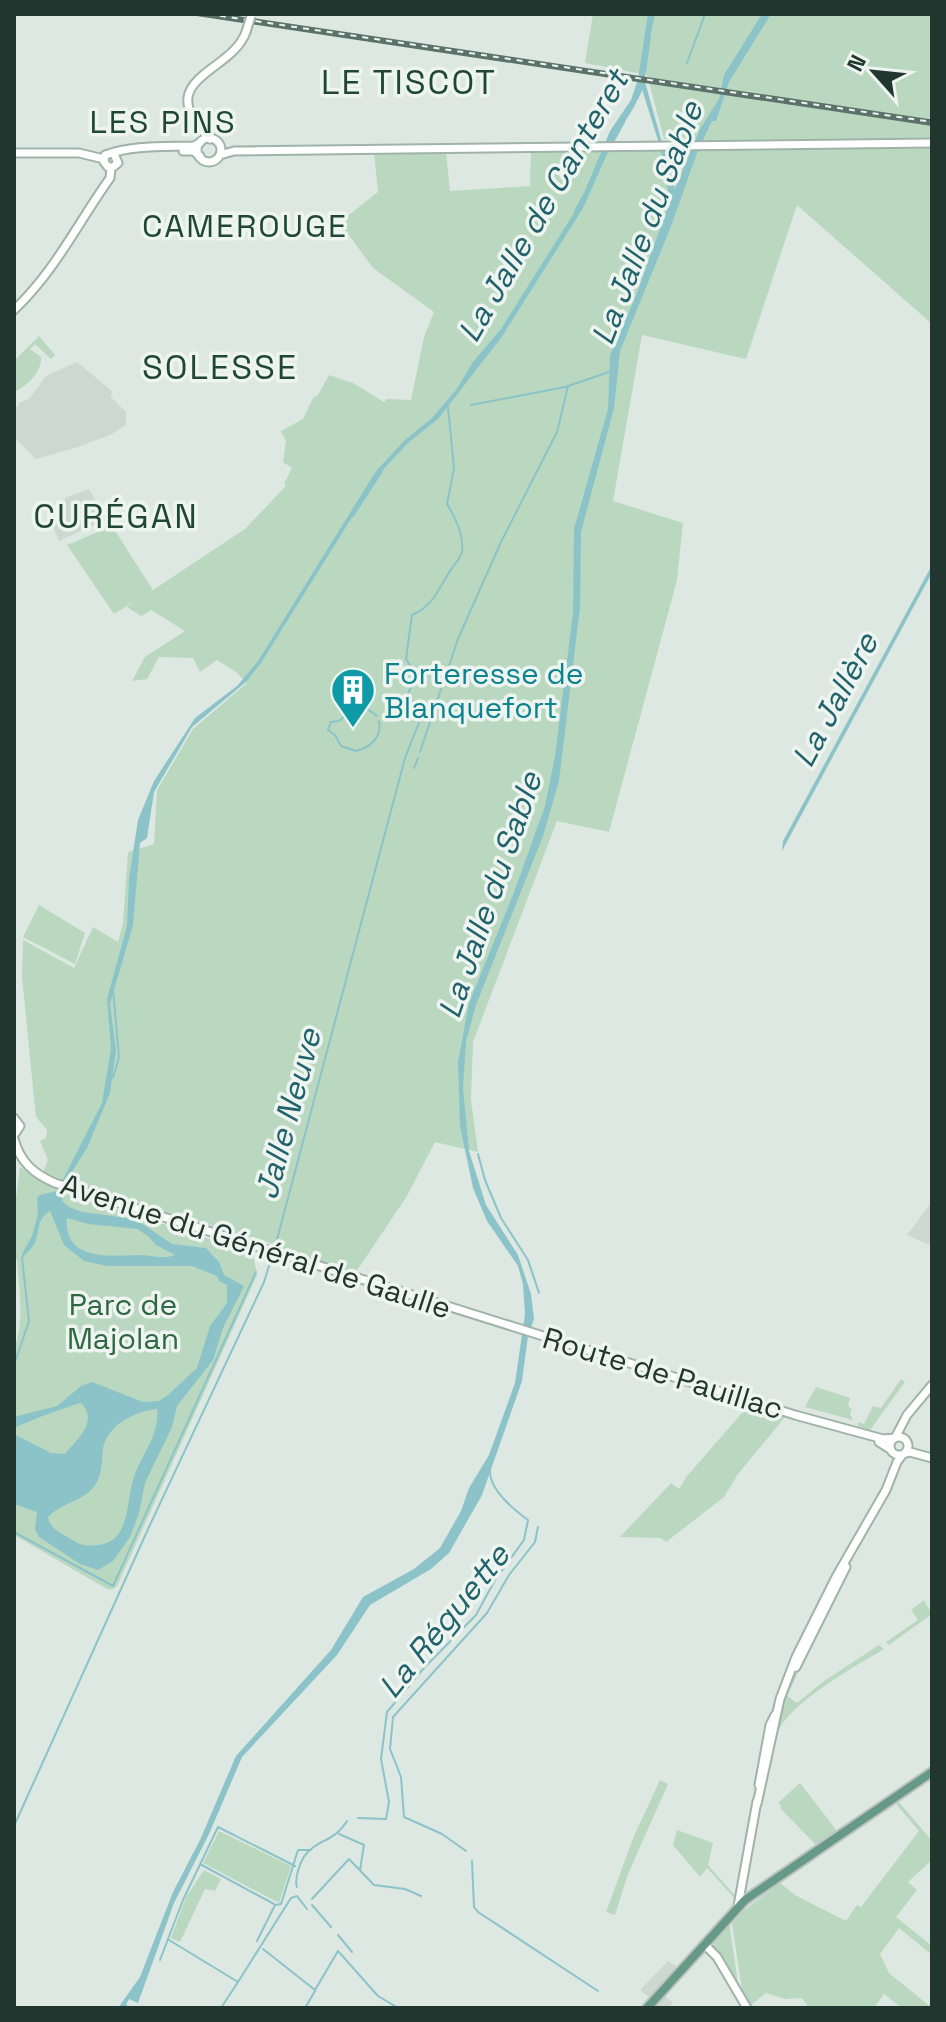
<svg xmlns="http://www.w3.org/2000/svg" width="946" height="2022" viewBox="0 0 946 2022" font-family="'Space Grotesk',sans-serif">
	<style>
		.built { fill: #cdd8d2 }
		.green { fill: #b9d8bf }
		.water { fill: #8bc3c9; fill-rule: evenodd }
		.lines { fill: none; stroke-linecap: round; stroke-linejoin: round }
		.stream { stroke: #8bc3c9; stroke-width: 2 }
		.secondary-casing { stroke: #9fb3aa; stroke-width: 11 }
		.primary-casing { stroke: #bcc3c1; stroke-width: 12 }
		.secondary { stroke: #fff; stroke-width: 7 }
		.primary { stroke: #679989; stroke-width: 8 }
		.tram { stroke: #5b726b; stroke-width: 2 }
		.rail-casing { stroke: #5b726b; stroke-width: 5 }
		.rail { stroke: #eef5f1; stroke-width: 2; stroke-dasharray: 6; stroke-linecap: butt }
		.secondary-bridge-casing { stroke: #9fb3aa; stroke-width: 11; stroke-linecap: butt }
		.secondary-bridge { stroke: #fff; stroke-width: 7 }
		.labels { text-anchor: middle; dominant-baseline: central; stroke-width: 7; stroke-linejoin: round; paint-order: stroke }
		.culture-label { font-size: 30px; fill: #0d838f; stroke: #eef5f1; text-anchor: start }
		.street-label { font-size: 30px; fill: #21362f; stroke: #eef5f1 }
		.park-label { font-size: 30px; fill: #306842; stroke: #eef5f1 }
		.neighbourhood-label { font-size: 32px; letter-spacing: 2px; fill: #20463a; stroke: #eef5f1 }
		.water-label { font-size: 32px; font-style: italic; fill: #22636b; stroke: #eef5f1 }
		.quarter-label { font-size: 34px; letter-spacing: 2px; fill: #20463a; stroke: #eef5f1 }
	</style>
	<rect width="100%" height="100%" fill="#dee8e3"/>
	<path class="built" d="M 77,362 L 112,391 L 111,397 L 126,412 L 126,425 L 112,434 L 78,447 L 36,459 L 14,437 L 14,411 L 20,402 L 29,399 L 46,376 Z
		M 89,489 L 106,519 L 59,541 L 50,518 L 64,510 L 65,498 Z
		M 932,1202 L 932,1246 L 907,1235 Z
		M 668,1961 L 686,1972 L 665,1996 L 673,2003 L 668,2008 L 646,2008 L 642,2005 L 649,1997 L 640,1990 Z"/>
	<path class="green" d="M 593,14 L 932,14 L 932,324 L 797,205 L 746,359 L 642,335 L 613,501 L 683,523 L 677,580 L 609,832 L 557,821 L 473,1042 L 471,1100 L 478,1152 L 435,1142 L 407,1196 L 350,1281 L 280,1258 L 283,1247 L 75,1185 L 43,1172 L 48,1160 L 40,1141 L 46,1138 L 47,1130 L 36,1117 L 34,1098 L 22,977 L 23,940 L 74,968 L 93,927 L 118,942 L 123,923 L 128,852 L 154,844 L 157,790 L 193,729 L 247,683 L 236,672 L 217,660 L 200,672 L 193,658 L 159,657 L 147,679 L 132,681 L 145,657 L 185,631 L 151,610 L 141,616 L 127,607 L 135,601 L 114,614 L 67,545 L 112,526 L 153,590 L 245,529 L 286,486 L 284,484 L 292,468 L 283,462 L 286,441 L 281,431 L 303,419 L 313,398 L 318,395 L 329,375 L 353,383 L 384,402 L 387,399 L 411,400 L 424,337 L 434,312 L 373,268 L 348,234 L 335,226 L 378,192 L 374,151 L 446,151 L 450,191 L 530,186 L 531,152 L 666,150 L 675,187 L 694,139 L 664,139 L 647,75 L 585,63 Z
		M 39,336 L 55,355 L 51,359 L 35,344 L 30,349 L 41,357 C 42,372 27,386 14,392 L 16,387 L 14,385 L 14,361 Z
		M 39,905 L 85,933 L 75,964 L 23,937 Z
		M 20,1167 L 56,1189 L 244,1250 L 253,1254 L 257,1275 L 117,1586 L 113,1589 L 107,1589 L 14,1535 L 14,1349 C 25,1321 19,1290 17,1260 L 14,1259 L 14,1214 Z
		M 901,1379 L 905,1382 L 870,1430 L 858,1426 L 858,1422 L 864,1424 L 873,1406 L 881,1408 Z
		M 816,1387 L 850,1398 L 848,1406 L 852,1409 L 850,1414 L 853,1420 L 805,1407 Z
		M 749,1405 L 785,1417 L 738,1474 L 724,1497 L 666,1542 L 661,1538 L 620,1537 L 671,1483 L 679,1489 L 687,1476 Z
		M 924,1600 L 932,1614 L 889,1645 L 886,1642 L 918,1620 L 911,1610 Z
		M 879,1645 L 884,1649 C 855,1666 795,1700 779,1729 C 774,1739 774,1755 771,1766 L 769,1766 C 774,1731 779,1684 805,1658 L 787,1696 L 797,1703 L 824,1681 Z
		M 660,1780 L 668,1784 L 628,1874 L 615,1915 L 606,1912 L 634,1836 Z
		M 800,1783 L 837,1831 L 816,1845 L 780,1808 L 781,1806 L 778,1803 Z
		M 899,1802 L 932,1841 L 932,1860 L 908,1882 L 917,1890 L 896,1917 L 932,1946 L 932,1955 L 899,1928 L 880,1954 L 889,1973 L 932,2008 L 902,2008 L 884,1994 L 874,2008 L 809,2008 L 802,1998 L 785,1999 L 766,1993 L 751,2005 L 742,1990 L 732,1924 L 743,1911 L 780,1883 L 795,1895 L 846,1921 L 857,1905 L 861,1907 L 919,1831 L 896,1804 Z
		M 677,1830 L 713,1843 L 708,1865 L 738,1899 L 737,1901 L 707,1868 L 700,1877 L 673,1845 Z
		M 219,1831 L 291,1866 L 279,1903 L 203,1863 Z
		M 204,1870 L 221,1879 L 215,1891 L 205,1889 L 180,1942 L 171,1938 L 186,1897 Z
		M 729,1922 L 739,1990 L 713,1948 L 714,1940 Z"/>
	<path class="water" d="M 648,14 L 655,14 L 646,57 L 645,82 L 675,189 L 700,129 L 719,99 L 724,75 L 762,14 L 771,14 L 729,82 L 716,121 L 712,121 L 697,153 L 670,229 L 620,351 L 614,408 L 581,532 L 580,607 L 559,781 L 543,836 L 476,1005 L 466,1041 L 463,1088 L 469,1151 L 486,1205 L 518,1255 L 531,1294 L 534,1319 L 528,1336 L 522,1381 L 482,1495 L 449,1553 L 431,1569 L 370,1605 L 337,1655 L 242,1757 L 209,1834 L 174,1903 L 138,2003 L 129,1999 L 126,2005 L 133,2008 L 118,2008 L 140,1977 L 173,1892 L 200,1840 L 236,1756 L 331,1650 L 363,1597 L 414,1569 L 440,1548 L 461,1511 L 469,1488 L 489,1455 L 515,1383 L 525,1314 L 523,1284 L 518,1266 L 487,1221 L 473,1188 L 460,1126 L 458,1062 L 469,1003 L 513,895 L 545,806 L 555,756 L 573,613 L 574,529 L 608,409 L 610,355 L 635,298 L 670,201 L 660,147 L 642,89 L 634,107 L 613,141 L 583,208 L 501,338 L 438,419 L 408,443 L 379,474 L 261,663 L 246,682 L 192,727 L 154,792 L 147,838 L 140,843 L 133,925 L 110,1004 L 116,1050 L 110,1093 L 87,1148 L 65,1183 L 62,1201 L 69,1207 L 82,1212 L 135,1219 L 172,1244 L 206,1248 L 219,1262 L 224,1275 L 244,1286 L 223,1328 L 213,1360 L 177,1406 L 172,1427 L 145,1483 L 139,1513 L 130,1537 L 113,1561 L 98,1570 L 80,1564 L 39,1537 L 35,1529 L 37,1512 L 14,1504 L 14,1434 L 51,1453 L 65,1454 C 77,1439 99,1422 81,1403 C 74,1404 23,1423 14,1428 L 14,1417 L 57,1406 L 81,1386 L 92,1382 L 143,1402 L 159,1401 L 168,1395 L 197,1368 L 210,1326 L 227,1303 L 227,1285 L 219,1281 L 217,1276 L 192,1266 L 107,1266 L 84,1261 L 64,1245 L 50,1211 C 35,1221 41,1229 35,1242 C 35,1244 27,1253 26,1254 L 22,1254 L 32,1236 L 38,1214 L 37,1198 L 40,1195 L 57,1191 L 102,1103 L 111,1049 L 107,999 L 127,926 L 129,879 L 138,820 L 154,781 L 195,718 L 237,686 L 258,661 L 376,471 L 405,440 L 432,418 L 456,390 L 473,362 L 501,329 L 579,205 L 610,131 L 631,100 L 638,79 ZM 67,1218 L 88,1224 L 137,1229 L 148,1236 L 156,1245 L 175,1255 C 162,1260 152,1255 138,1255 C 111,1256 63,1261 67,1218 ZM 157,1409 C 160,1436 140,1456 133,1480 C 126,1503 130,1542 98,1545 C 88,1546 82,1546 74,1541 C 63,1534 50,1530 48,1517 C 62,1503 79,1502 91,1490 C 103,1478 101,1464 103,1448 C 108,1425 135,1411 157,1409 Z
		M 932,565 L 932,573 L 920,595 L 782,851 L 783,841 Z"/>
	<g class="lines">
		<path class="stream" d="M 687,63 L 705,14
			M 645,72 L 650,35
			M 637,99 L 643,86
			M 612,144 L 624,122
			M 575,211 L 584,195
			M 471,405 L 565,387 L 609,372
			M 353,516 L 382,471
			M 377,716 L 369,710 L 353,709 L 339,721 L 331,722 L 328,730 L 335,735 L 341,746 L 356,751 C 371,747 382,737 379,721
			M 420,752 L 458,639 L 501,542 L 557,432 L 568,386
			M 414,768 L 418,758
			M 113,1078 L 119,1057 L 113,989
			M 478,1154 L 485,1180 L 501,1218 L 528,1260 L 539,1293
			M 275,1247 L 405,758 L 422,715 L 423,708 L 409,699 L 407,696 C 417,670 421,684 406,659 L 412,615 C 434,606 439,587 452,568 C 456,563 460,559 462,552 C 464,536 455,517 447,504 L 454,468 L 448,407
			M 14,1365 L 29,1321 L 22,1258 L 24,1254
			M 14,1532 L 113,1586 L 256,1272
			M 358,1818 L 386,1819 L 389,1802 L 381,1759 L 387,1712 L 424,1668 L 476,1615 L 495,1580 L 524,1540 L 528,1520 C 513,1509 489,1489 490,1470
			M 14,1826 L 149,1527 L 264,1282 L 273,1253
			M 339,1834 L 364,1845 L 360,1870
			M 466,1851 L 442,1834 L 404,1817 L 401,1777 L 390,1749 L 393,1717 L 487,1613 L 509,1575 L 535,1542 L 538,1527
			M 472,1861 L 474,1907 L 478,1912 L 598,1991
			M 200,1864 L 274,1904
			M 297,1887 C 294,1880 300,1860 307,1853 C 319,1839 334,1842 347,1821
			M 312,1899 L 349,1859 L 374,1885 L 405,1889 L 421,1896
			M 312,1905 L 331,1927
			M 338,1935 L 352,1952
			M 169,1940 L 238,1982 L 291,1898 L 297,1896 L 307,1909
			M 257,1941 L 275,1905 L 281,1904 L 298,1850 L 311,1850
			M 263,1949 L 315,1990 L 338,1951 L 378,1996 L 398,2008
			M 160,1960 L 183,1900 L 218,1827 L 295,1866
			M 221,2008 L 238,1982
			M 305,2008 L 315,1991"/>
		<g class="secondary-casing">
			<path id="secondary" d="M197 150a12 12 0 1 1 24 0a12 12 0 1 1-24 0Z
				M 210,139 C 149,78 231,74 246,32
				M 183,151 L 193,151 L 200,156
				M 14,153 L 79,153 L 104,159
				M 114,154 L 118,163 L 113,167 L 108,167 L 104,162 L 105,155 C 133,145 163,147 194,146 L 200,143
				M 220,155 L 234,151 L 932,143
				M 14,310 C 56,270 77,224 110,178 L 111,168
				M 14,1118 L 20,1126 L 14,1135
				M 14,1139 C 20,1162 34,1174 55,1183 L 795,1415 L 883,1439 L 895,1438 L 907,1415 L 932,1385
				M890 1446a9 9 0 1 1 18 0a9 9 0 1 1-18 0Z
				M 879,1442 L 890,1449
				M 796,1667 L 846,1567
				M 759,1785 L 770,1725 L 775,1715
				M 757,1804 L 780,1699 L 796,1657 L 836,1577 L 886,1490 L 897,1462 L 903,1454 L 910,1452 L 932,1458
				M 738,1906 L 757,1801
				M 704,1944 L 717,1957 L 747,2008"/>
		</g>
		<g class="primary-casing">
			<path id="primary" d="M 647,2008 L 745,1900 L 932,1772"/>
		</g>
		<use href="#secondary" class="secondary"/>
		<use href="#primary" class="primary"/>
		<path class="tram" d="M 190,14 L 932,125"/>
		<g class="rail-casing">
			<path id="rail" d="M 208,14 L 932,122"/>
		</g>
		<use href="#rail" class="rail"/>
		<g class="secondary-bridge-casing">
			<path id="secondary-bridge" d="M 246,32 L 251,16"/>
		</g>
		<use href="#secondary-bridge" class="secondary-bridge"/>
	</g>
	<defs>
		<g id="building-pin" transform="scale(2.3)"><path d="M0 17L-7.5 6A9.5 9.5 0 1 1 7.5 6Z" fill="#0f9aa8" stroke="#eef5f1"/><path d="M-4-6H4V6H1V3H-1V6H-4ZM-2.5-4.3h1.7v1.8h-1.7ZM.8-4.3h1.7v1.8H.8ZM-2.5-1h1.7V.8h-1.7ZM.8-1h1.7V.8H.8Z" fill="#fff"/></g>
	</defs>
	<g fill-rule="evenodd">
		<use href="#building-pin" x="353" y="690"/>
	</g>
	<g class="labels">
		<g class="culture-label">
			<text x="384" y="673">Forteresse de<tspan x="384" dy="34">Blanquefort</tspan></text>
		</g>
		<g class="street-label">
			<text transform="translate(256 1246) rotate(18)">Avenue du Général de Gaulle</text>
			<text transform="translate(663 1373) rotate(17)">Route de Pauillac</text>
		</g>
		<g class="park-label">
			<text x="123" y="1304">Parc de<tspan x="123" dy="34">Majolan</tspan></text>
		</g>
		<g class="neighbourhood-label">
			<text x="163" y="122">LES PINS</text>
			<text x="245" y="226">CAMEROUGE</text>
		</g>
		<g class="water-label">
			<text transform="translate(543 206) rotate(-60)">La Jalle de Canteret</text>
			<text transform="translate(647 223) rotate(-69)">La Jalle du Sable</text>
			<text transform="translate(835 700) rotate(-62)">La Jallère</text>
			<text transform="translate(490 895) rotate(-71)">La Jalle du Sable</text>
			<text transform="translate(288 1114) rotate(-75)">Jalle Neuve</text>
			<text transform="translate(444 1621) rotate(-51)">La Réguette</text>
		</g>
		<g class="quarter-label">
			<text x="409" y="82">LE TISCOT</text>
			<text x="220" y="367">SOLESSE</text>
			<text x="116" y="516">CURÉGAN</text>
		</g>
	</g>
	<rect width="946" height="2022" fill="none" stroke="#21362f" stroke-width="32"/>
	<g transform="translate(874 72) rotate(297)" stroke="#eef5f1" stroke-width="6" paint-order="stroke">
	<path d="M0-6L14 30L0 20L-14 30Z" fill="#21362f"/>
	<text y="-12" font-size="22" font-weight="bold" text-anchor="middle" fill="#21362f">N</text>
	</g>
</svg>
